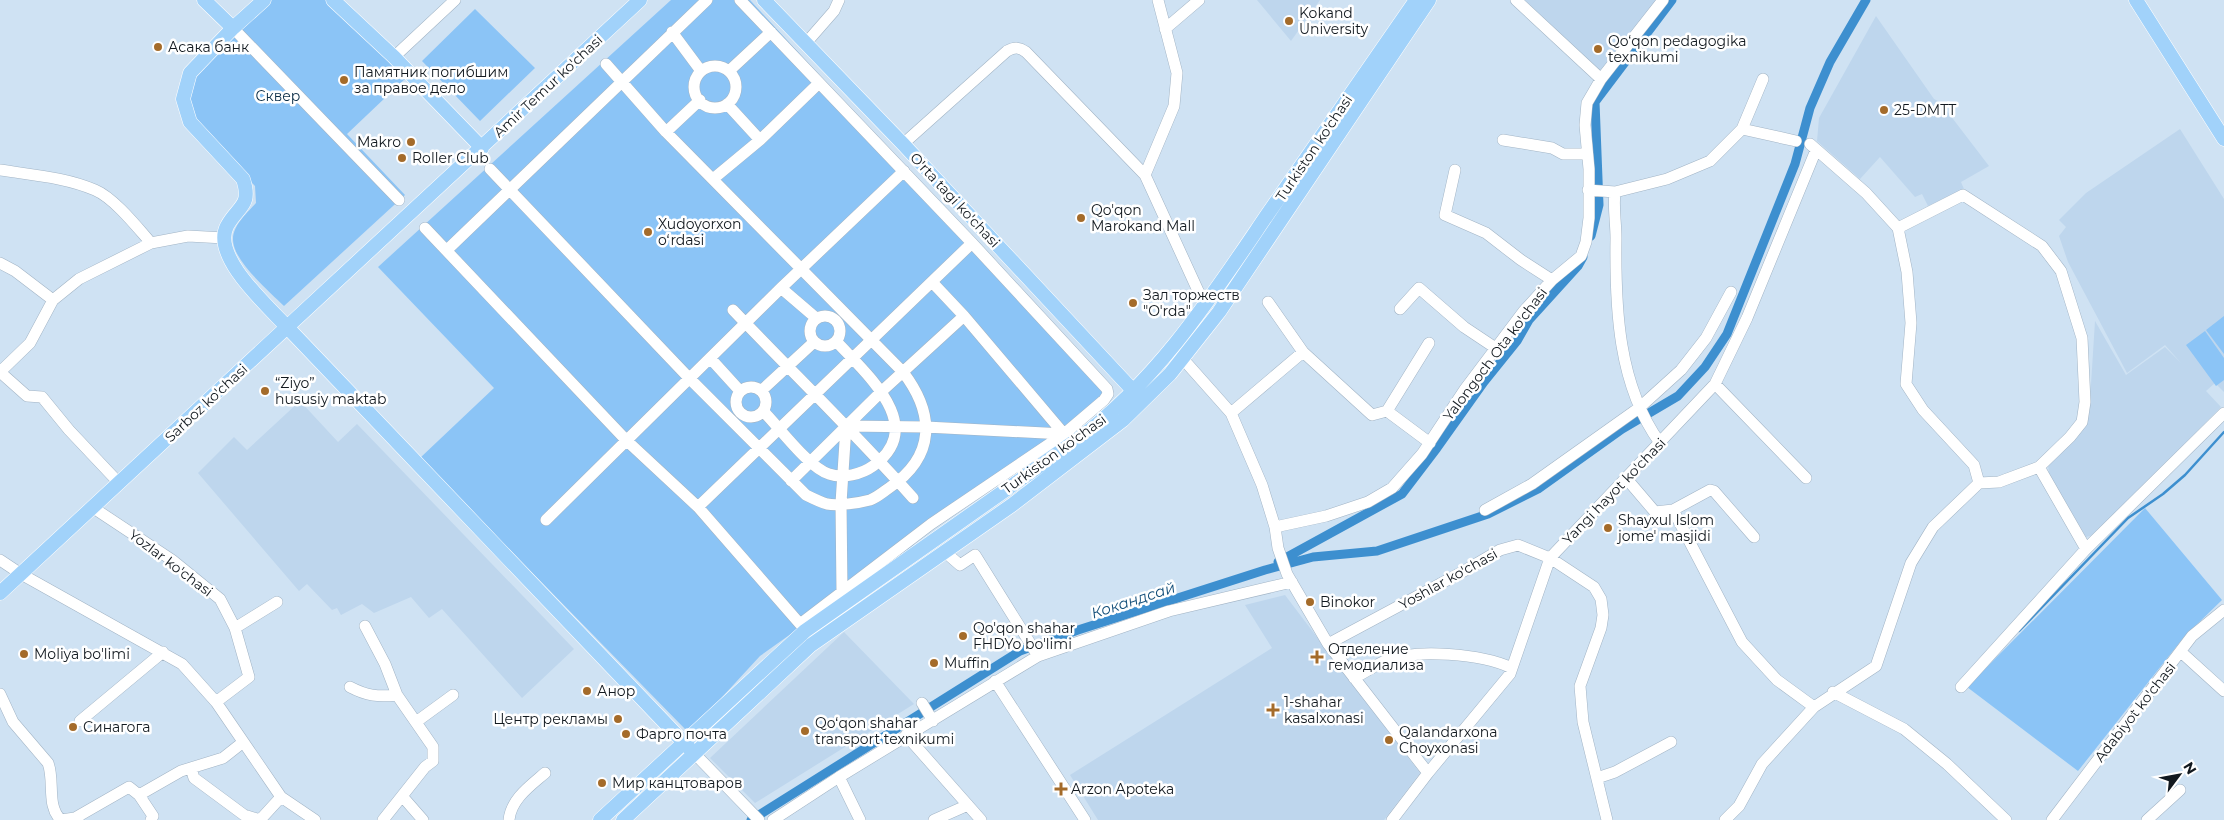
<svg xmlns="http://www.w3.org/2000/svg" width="2224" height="820" viewBox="0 0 2224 820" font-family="Montserrat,sans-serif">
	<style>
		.built { fill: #bed6ed }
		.green { fill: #8bc4f6 }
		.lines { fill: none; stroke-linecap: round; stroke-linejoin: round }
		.stream { stroke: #3d8fcf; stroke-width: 2.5 }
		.canal { stroke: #3d8fcf; stroke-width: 9 }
		.minor-casing { stroke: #a2b4c5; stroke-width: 12 }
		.major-casing { stroke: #fff; stroke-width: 15 }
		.minor { stroke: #fff; stroke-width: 11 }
		.major { stroke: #a1d2fa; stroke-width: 14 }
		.poi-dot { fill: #a46b2a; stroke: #fff; stroke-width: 2 }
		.labels { text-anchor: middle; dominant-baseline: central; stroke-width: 5; stroke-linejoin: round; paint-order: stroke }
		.poi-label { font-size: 14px; fill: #12191f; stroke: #fff; text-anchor: start }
		.street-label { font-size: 14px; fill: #12191f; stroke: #fff }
		.park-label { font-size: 14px; fill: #0a2d47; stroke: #fff }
		.water-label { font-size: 15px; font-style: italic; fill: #15507b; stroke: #fff }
	</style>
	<rect width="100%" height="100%" fill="#cfe2f3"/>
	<path class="built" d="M 1257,0 L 1320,0 L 1291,41 Z
		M 1525,0 L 1658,0 L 1602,74 Z
		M 1876,16 L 1934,99 L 1940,102 L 1989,166 L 1961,182 L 1964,189 L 1928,206 L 1922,194 L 1915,197 L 1880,157 L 1860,179 L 1817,141 L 1819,118 Z
		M 2180,129 L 2224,199 L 2224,392 L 2215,383 L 2206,391 L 2221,407 L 2094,535 L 2086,537 L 2049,474 L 2048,464 L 2089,416 L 2095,321 L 2126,375 L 2165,347 L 2181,363 L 2165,345 L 2127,373 L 2068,262 L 2059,236 L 2066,227 L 2059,220 L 2086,193 Z
		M 300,401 L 338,442 L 357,424 L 574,649 L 522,698 L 442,609 L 429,618 L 411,597 L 374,613 L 362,604 L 341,615 L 337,608 L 332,610 L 307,584 L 299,591 L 198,473 L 234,437 L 247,450 Z
		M 1285,595 L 1420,773 L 1384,820 L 1098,820 L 1070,775 L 1272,648 L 1245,605 Z
		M 844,632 L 914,704 L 755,803 L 710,758 Z"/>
	<path class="green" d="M 269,0 L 329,0 L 406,78 L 347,134 L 405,195 L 284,306 C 269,291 232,260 233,239 C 233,225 248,212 256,203 L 255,186 L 194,123 L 188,88 L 202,59 Z
		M 671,0 L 750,0 L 1113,393 L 932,527 L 905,553 L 760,656 L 701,720 L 693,728 L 685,729 L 420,458 L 494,388 L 378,267 Z
		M 475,9 L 535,68 L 480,121 L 422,61 Z
		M 2224,316 L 2224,354 L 2206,330 Z
		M 2205,331 L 2224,358 L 2224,380 L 2216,386 L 2186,345 Z
		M 2145,508 L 2222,600 L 2184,637 L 2078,771 L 1967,687 Z"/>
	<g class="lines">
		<path class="stream" d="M 2019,631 L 2128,518 L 2163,494 L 2185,475 L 2224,432"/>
		<path class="canal" d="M 1591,236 L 1599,205 L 1595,102 L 1672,0
			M 1278,562 L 1402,494 L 1437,448 L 1484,382 L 1517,341 L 1529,320 L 1578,266 L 1583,257
			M 751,820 L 1020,651 L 1078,630 L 1265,570 L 1313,557 L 1377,551 L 1488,514 L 1538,489 L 1622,429 L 1678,396 L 1705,367 L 1727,334 L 1795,164 L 1810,108 L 1830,62 L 1866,0"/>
		<g class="minor-casing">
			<path id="minor" d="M 1158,0 L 1177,73 L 1174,106 L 1145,175 L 1205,306
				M 1516,0 L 1601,79
				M 233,28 L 399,200
				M 1165,29 L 1199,0
				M 672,32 L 701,71
				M 806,43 L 834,11 L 839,0
				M 394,57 L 455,0
				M694 87a21 21 0 1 1 42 0a21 21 0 1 1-42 0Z
				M 729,71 L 771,32
				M 727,104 L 760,140
				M 1742,129 L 1763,79
				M 666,132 L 700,100
				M 1503,140 L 1552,148 L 1563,154 L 1587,154
				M 903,144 L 1007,51 C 1015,47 1019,47 1026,52 L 1145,175
				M 1810,144 L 1866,193 L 1898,228 L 1907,272 L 1911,323 L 1906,384 L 1923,410 L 1974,465 L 1979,483
				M 490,169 L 690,379 L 806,495 C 812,498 820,502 827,504 C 838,506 859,503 870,500 C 876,498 883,492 889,488 C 936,456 935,414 903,372 L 666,132 L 606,64
				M 0,170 C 31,175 65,177 95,190 C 114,198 137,227 151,243
				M 1455,170 L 1445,215 L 1486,233 L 1521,260 L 1552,280
				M 713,179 L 760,140 L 819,83
				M 1588,190 L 1615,192
				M 425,228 L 626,440 L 698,507 L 800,624 L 931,524 L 1064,434 L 1104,400 L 1108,394 L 1107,389 L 972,243 L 740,0
				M 1898,228 L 1963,195 L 2042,246 L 2061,271 L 2082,338 L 2085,402 L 2082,422 L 2070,437 L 2039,467 L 1999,482 L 1979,483
				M 447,250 L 707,0
				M 0,263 L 15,271 L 53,300
				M 932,282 L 964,316 L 1064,434
				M 781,288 L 816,318
				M 1268,302 L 1303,352
				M 1400,309 L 1419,288 L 1464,327 L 1497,349
				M 733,310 C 793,373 855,433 913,498
				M810 331a15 15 0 1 1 30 0a15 15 0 1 1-30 0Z
				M 710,358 L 740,391
				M 1183,359 L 1231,413 L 1262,485 L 1275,527 L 1278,548 L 1287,574 L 1328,644 L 1428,773
				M 0,372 L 30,343 L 53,300 L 79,279 L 151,243 L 188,236 L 224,238
				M 0,372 L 27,396 L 42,397 L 69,430 L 119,483
				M 1715,384 L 1806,478
				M736 402a15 15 0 1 1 30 0a15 15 0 1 1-30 0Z
				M 761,391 L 814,342
				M 763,411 C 779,427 809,468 829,474 C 843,479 862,474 873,466 C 929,426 865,373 836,341
				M 1387,411 L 1429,343
				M 1231,413 L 1303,352 L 1372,415 L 1387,411 L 1430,443
				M 1660,443 C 1618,385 1615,308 1616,238 C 1616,223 1613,207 1615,192 L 1667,179 L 1710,161 L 1742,129 L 1796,141
				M 2039,467 L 2086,549
				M 1626,478 L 1655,512 L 1673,510 L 1742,642 L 1777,680 L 1814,707
				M 791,481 L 882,391 L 964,316
				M 92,507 L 172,560 L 220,599 L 235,628 L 249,677 L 216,702
				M 698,507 L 972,243
				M 1485,510 L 1532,484 L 1639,408 L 1681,370 L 1706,338 L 1731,292
				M 1673,510 L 1710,490 L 1714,491 L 1754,537
				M 546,520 L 781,288 L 904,171
				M 1275,527 L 1326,516 L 1368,502 L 1392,488 L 1422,454 L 1465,389 L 1523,312 L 1552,280 L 1581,256 L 1586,242 L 1589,218 L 1589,169 L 1585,125 L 1587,103 L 1601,79 L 1663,0
				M 945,552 L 960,565 L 975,555 L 1038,656
				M 0,560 L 21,574 L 182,664 L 216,702 L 281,797 L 315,820
				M 842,591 L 841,503 L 846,426 L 926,427 L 1064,434
				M 365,626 L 385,664 L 397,695 L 433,747 L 433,761 L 425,767 L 383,820
				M 235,628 L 277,602
				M 1328,644 L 1466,570 L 1500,550 L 1518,545 L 1550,558 L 1594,587 L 1601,599 L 1603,615 L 1601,628 L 1580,686 L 1583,722 L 1607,820
				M 2181,652 L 2224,691
				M 1354,678 C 1364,673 1374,666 1385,661 C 1416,648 1482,654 1512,668
				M 995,681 L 1085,820
				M 350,687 C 367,696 378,697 397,695
				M 1961,687 L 2086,549 L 2224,413
				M 1833,692 L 1904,729 L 1947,764 L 2006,820
				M 0,694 L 13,722 L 48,763 C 55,781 46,806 61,820 L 75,818 L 78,820
				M 922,703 L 933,721
				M 80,721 L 163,652
				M 416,722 L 453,695
				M 906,735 L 981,820
				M 694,753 L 759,820
				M 191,768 L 194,778 L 244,815 L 260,820 L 281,797
				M 839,777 L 860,820
				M 1597,778 L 1615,772 L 1671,742
				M 139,795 L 153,816 L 151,820
				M 402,796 L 423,820
				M 75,818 L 129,787 L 139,795 L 181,771 L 223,758 L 242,743
				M 509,820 C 511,799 530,786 545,773
				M 773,820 L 839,777 L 1038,656 L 1169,611 L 1292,582
				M 934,820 L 968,805
				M 1392,820 L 1428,773 L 1510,674 L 1550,558 L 1715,384 L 1747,318 L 1816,150
				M 1725,820 L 1739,806 L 1762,764 L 1814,707 L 1876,666 L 1911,563 L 1933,527 L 1979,483
				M 2052,820 L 2192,636 L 2224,610
				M 2147,820 L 2180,790"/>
		</g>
		<g class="major-casing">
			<path id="major" d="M 204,0 L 233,28
				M 264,0 L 233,28 L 190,73 L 183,99 L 190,122 L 243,179 C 252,206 238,206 227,226 C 211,257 269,307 288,328 L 690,749
				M 333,0 L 394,57 L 482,148
				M 764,0 L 903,144 L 1140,398
				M 2136,0 L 2224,139
				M 0,593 L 640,0
				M 600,820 L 805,631 L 1078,439 C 1158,380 1212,296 1267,215 C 1317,143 1366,72 1416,0
				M 623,820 L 811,645 L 1012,505 L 1123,420 L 1170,374 L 1219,312 L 1429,0"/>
		</g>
		<use href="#minor" class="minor"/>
		<use href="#major" class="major"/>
	</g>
	<g class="poi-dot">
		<circle cx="1289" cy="21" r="5"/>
		<circle cx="158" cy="47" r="5"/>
		<circle cx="1598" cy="49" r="5"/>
		<circle cx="344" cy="80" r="5"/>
		<circle cx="1884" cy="110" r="5"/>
		<circle cx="411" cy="142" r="5"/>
		<circle cx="402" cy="158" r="5"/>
		<circle cx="1081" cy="218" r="5"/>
		<circle cx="648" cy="232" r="5"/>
		<circle cx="1133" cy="303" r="5"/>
		<circle cx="265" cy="391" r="5"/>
		<circle cx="1608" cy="528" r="5"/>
		<circle cx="1310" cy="602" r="5"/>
		<circle cx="963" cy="636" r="5"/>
		<circle cx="24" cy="654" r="5"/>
		<path d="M1314.5 649.5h5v5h5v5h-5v5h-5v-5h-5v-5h5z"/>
		<circle cx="934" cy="663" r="5"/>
		<circle cx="587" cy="691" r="5"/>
		<path d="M1270.5 702.5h5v5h5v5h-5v5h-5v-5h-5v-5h5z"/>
		<circle cx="618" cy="719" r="5"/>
		<circle cx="73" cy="727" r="5"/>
		<circle cx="805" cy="731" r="5"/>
		<circle cx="626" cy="734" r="5"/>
		<circle cx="1389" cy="740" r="5"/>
		<circle cx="602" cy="783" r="5"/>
		<path d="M1058.5 781.5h5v5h5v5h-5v5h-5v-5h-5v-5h5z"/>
	</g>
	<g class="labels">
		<g class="poi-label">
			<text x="1299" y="13">Kokand<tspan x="1299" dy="16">University</tspan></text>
			<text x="1608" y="41">Qo‘qon pedagogika<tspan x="1608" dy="16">texnikumi</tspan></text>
			<text x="168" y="47">Асака банк</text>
			<text x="354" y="72">Памятник погибшим<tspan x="354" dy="16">за правое дело</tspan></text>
			<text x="1894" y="110">25-DMTT</text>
			<text x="401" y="142" text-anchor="end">Makro</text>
			<text x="412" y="158">Roller Club</text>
			<text x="1091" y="210">Qo'qon<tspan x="1091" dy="16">Marokand Mall</tspan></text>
			<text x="658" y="224">Xudoyorxon<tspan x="658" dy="16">oʻrdasi</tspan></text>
			<text x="1143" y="295">Зал торжеств<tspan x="1143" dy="16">"O'rda"</tspan></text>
			<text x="275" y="383">“Ziyo”<tspan x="275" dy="16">hususiy maktab</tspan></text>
			<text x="1618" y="520">Shayxul Islom<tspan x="1618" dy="16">jome' masjidi</tspan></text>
			<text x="1320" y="602">Binokor</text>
			<text x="973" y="628">Qo'qon shahar<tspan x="973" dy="16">FHDYo bo'limi</tspan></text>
			<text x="1328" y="649">Отделение<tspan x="1328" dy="16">гемодиализа</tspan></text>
			<text x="34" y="654">Moliya bo'limi</text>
			<text x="944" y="663">Muffin</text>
			<text x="597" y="691">Анор</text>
			<text x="1284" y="702">1-shahar<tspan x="1284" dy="16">kasalxonasi</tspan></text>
			<text x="608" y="719" text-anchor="end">Центр рекламы</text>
			<text x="815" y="723">Qoʻqon shahar<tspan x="815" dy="16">transport texnikumi</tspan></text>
			<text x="83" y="727">Синагога</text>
			<text x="1399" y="732">Qalandarxona<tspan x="1399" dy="16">Choyxonasi</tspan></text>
			<text x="636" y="734">Фарго почта</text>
			<text x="612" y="783">Мир канцтоваров</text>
			<text x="1071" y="789">Arzon Apoteka</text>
		</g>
		<g class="street-label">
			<text transform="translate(548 86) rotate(-43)">Amir Temur ko'chasi</text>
			<text transform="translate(1314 148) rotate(-56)">Turkiston ko'chasi</text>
			<text transform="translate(955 200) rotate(47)">O'rta tagi ko'chasi</text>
			<text transform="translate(1495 354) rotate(-53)">Yalongoch Ota ko'chasi</text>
			<text transform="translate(206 403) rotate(-43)">Sarboz ko'chasi</text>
			<text transform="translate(1054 454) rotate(-36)">Turkiston ko'chasi</text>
			<text transform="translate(1614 491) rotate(-46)">Yangi hayot ko'chasi</text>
			<text transform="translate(171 563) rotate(37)">Yozlar ko'chasi</text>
			<text transform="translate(1448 579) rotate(-29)">Yoshlar ko'chasi</text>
			<text transform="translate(2135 712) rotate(-52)">Adabiyot ko'chasi</text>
		</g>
		<g class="park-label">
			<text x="278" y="96">Сквер</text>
		</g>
		<g class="water-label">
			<text transform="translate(1133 600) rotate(-18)">Кокандсай</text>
		</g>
	</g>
	<g transform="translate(2179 775) rotate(58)" stroke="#ffffff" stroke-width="4" paint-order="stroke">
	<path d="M0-4L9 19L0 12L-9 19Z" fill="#12191f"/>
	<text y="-8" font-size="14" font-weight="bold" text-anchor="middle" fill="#12191f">N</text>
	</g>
</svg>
